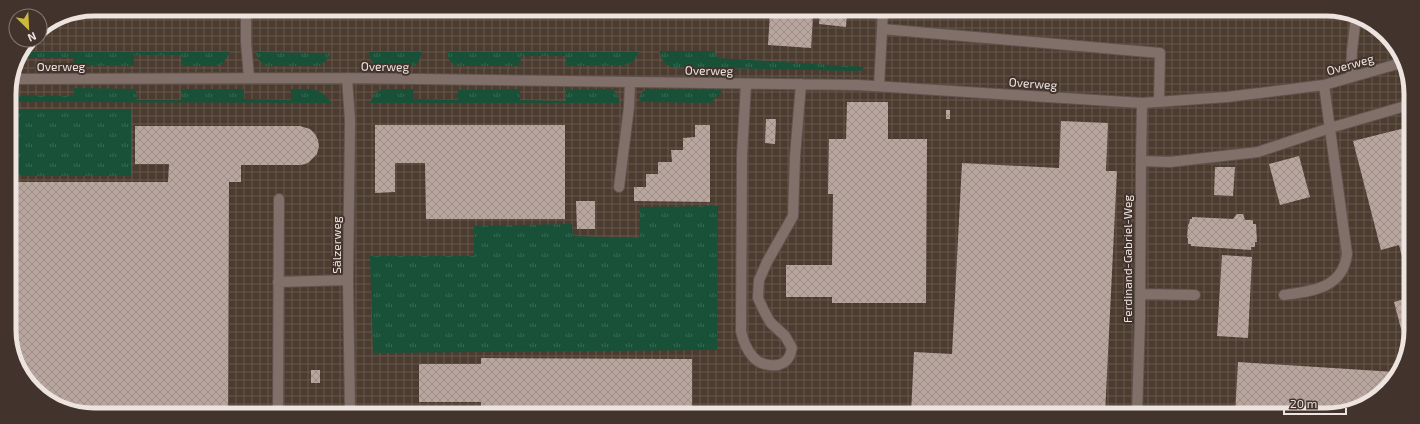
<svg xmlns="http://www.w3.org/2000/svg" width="1420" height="424" viewBox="0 0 1420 424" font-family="'Exo 2',sans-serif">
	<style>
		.industrial { fill: url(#industrial-grid) }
		.grass { fill: url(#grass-tufts) }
		.building { fill: url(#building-cross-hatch) }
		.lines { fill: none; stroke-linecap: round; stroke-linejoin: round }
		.minor-casing { stroke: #5f534e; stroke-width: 12 }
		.minor { stroke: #817069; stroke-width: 10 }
		.labels { text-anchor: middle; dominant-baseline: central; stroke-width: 4; stroke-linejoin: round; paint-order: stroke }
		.street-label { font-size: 12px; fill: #ede3df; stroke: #42342d }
		.rim { fill: none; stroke: #ede3df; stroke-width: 5 }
	</style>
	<defs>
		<pattern id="industrial-grid" width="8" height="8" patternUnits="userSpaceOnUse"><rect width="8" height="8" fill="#4b3c2f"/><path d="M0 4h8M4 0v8" fill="none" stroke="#65584d"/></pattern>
		<pattern id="grass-tufts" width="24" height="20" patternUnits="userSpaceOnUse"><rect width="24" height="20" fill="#185138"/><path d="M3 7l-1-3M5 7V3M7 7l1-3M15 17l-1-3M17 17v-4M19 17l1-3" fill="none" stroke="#3a6a54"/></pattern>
		<pattern id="building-cross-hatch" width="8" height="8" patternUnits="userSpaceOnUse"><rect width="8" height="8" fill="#b7a59e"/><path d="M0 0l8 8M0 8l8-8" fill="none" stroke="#9b8d87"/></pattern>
	</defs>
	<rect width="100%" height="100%" fill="#42342d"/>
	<path class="industrial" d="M 94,9 L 1347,12 L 1386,34 L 1409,78 L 1408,351 L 1378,397 L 1331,415 L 73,412 L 30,386 L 11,346 L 9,89 L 16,62 L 30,40 L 40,40 L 40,30 L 62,15 Z"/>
	<path class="grass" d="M 659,51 L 714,51 L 718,58 L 865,67 L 860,71 L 852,71 L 671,67 L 664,63 Z
		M 22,52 L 230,52 L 223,63 L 218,66 L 182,66 L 181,55 L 134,55 L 134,66 L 73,65 L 73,58 L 18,58 Z
		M 255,52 L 331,53 L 326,61 L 319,66 L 265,66 L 259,60 Z
		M 369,52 L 422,52 L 419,61 L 415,66 L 376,66 L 369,58 Z
		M 447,52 L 639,52 L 633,62 L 626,65 L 566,66 L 566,56 L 521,56 L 520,66 L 456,66 C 450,62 447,58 447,52 Z
		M 74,88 L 136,89 L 137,100 L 181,100 L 181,89 L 244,89 L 244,99 L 291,100 L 291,89 C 312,90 317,85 332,103 L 9,102 L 9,95 L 74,96 Z
		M 383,89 L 413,89 L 413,99 L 458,100 L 458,90 L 520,89 L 520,100 L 566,101 L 566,90 L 612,89 C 617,94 620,97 619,103 L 370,103 L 375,93 Z
		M 647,89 L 720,90 L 722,93 L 710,103 L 639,102 L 641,93 Z
		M 9,109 L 131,109 L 131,176 L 10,176 Z
		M 718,206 L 717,350 L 373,353 L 370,256 L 474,256 L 474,226 L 572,224 L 573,236 L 639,238 L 640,207 Z"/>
	<path class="building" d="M 416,10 L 478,10 L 478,13 L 454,13 L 451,16 L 443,16 L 440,12 L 416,12 Z
		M 820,11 L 847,11 L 846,27 L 819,24 Z
		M 770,13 L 813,16 L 811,48 L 768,45 Z
		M 847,102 L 888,102 L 888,139 L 927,139 L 926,303 L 832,303 L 832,297 L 786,297 L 786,265 L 832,265 L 833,194 L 828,194 L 829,139 L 846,139 Z
		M 946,110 L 950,110 L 950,119 L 946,119 Z
		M 766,119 L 776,119 L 775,144 L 765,143 Z
		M 1061,121 L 1108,123 L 1106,171 L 1117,171 L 1105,414 L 911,414 L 914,352 L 952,354 L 962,163 L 1059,168 Z
		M 375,125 L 565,125 L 565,219 L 426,219 L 425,163 L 395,163 L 395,192 L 375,193 Z
		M 695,125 L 710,125 L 710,202 L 634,201 L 634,187 L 646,187 L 646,174 L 658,174 L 658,162 L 672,162 L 671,150 L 683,150 L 683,138 L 695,137 Z
		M 135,126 L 300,126 L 310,129 L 315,134 L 318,140 L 319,146 L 317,154 L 308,163 L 301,165 L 241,165 L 241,182 L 229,182 L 228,412 L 73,412 L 30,386 L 11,346 L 10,182 L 168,182 L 169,164 L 135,164 Z
		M 1409,127 L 1408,280 L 1399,245 L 1381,250 L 1353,141 Z
		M 1299,156 L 1310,197 L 1280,205 L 1269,164 Z
		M 1215,167 L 1235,167 L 1233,196 L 1214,195 Z
		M 576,201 L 595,201 L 595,229 L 577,229 Z
		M 1237,214 L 1243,214 L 1245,220 L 1253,220 L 1253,224 L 1256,224 L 1257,242 L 1255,242 L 1255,247 L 1251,247 L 1251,250 L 1191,246 L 1191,244 L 1188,244 L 1188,238 L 1187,238 L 1188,225 L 1189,224 L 1190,219 L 1192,219 L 1192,217 L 1233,219 Z
		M 1222,255 L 1252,257 L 1248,338 L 1217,336 Z
		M 1408,298 L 1408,347 L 1406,348 L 1394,302 Z
		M 481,358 L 692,359 L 692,413 L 609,413 L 609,410 L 481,410 L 481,402 L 419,402 L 419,364 L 481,364 Z
		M 1238,362 L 1395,372 L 1378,397 L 1331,415 L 1235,415 Z
		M 311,370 L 320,370 L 320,383 L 311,383 Z"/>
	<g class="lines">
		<g class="minor-casing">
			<path id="minor" d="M 246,9 L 246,42 L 249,78
				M 882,29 L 1160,53 L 1159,102
				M 1351,77 L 1352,50 L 1356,17
				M 347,78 L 350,120 L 348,280 L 350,413
				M 12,79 L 347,78 L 858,85 L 1142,103 L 1227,97 L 1324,85 L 1401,63
				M 746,84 L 742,155 L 741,331 C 743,341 746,349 753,357 C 761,366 782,370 789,357 C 791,354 791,351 792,348 L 785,336 L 770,322 L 763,309 L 758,298 L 759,280 L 767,262 L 793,216 L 795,156 L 801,84
				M 879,86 L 883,11
				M 1141,161 L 1170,162 L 1258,152 L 1330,128 L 1409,105
				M 619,187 L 629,107 L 630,82
				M 278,282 L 348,280
				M 1140,294 L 1195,295
				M 1284,295 C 1313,291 1343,288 1347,254 L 1324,85
				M 278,413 L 279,199
				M 1137,414 L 1140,318 L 1141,161 L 1142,103"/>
		</g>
		<use href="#minor" class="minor"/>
	</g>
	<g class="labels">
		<g class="street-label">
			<text transform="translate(1350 64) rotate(-16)">Overweg</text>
			<text x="61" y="66">Overweg</text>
			<text transform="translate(385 66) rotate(1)">Overweg</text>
			<text transform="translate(709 70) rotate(1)">Overweg</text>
			<text transform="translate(1033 83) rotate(4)">Overweg</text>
			<text transform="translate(336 245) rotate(-90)">Sälzerweg</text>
			<text transform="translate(1127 259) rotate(-90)">Ferdinand-Gabriel-Weg</text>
		</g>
	</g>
	<path d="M0 0H1420V424H0ZM94 16H1326A78 78 0 0 1 1404 94V330A78 78 0 0 1 1326 408H94A78 78 0 0 1 16 330V94A78 78 0 0 1 94 16Z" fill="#42342d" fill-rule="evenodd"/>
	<path class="rim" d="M94 16H1326A78 78 0 0 1 1404 94V330A78 78 0 0 1 1326 408H94A78 78 0 0 1 16 330V94A78 78 0 0 1 94 16Z"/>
	<g transform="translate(28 28) rotate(156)"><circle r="19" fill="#42342d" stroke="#867a74"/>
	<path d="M0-3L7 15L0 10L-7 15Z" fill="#cbb939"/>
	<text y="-6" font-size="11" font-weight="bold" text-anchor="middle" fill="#ede3df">N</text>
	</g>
	<path d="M1284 408v6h62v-6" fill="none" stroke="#ede3df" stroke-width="2"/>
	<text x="1290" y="408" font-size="12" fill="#ede3df" stroke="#42342d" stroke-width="3" paint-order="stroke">20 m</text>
</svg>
